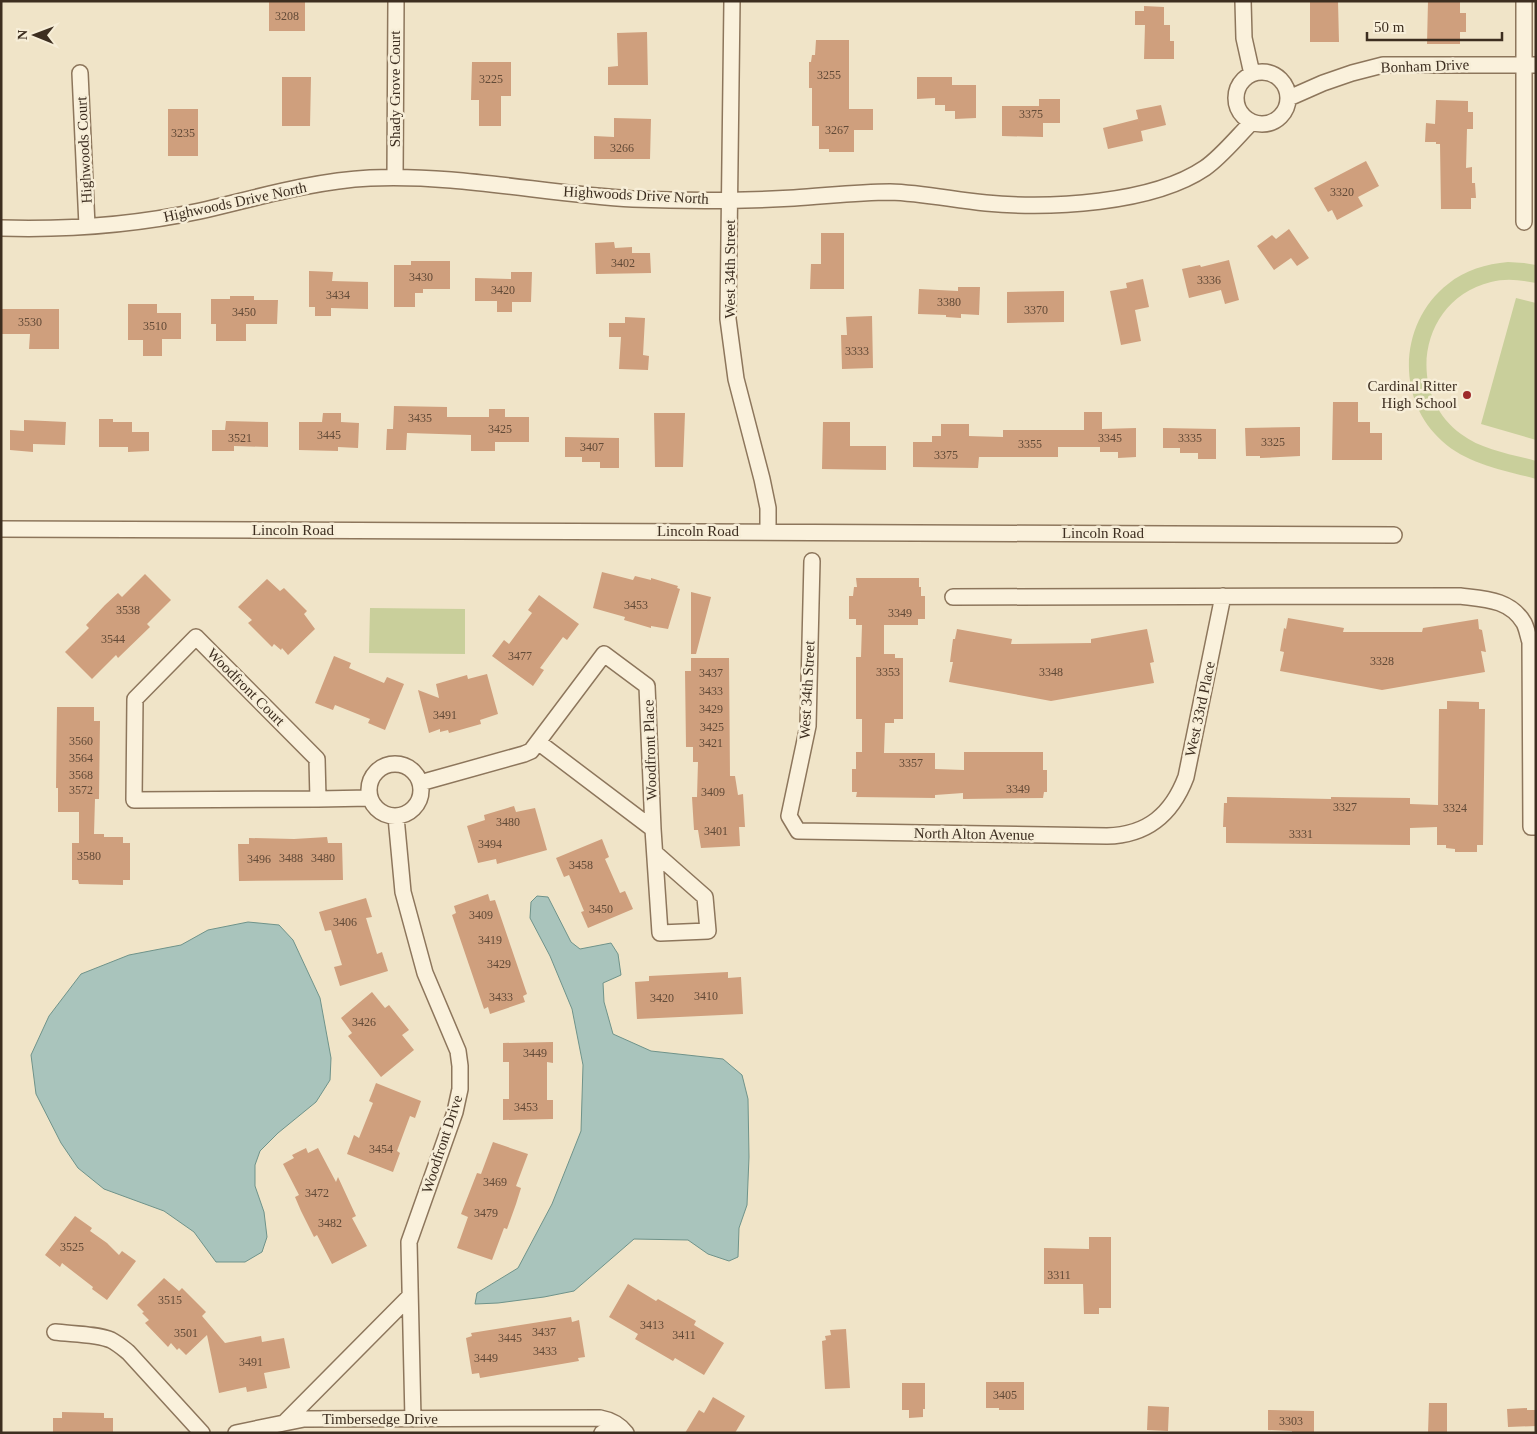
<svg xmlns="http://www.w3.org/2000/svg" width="1537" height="1434" viewBox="0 0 1537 1434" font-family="'Times New Roman',serif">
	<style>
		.green { fill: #c9cf9b }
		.water { fill: #a9c4bc; stroke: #6f938a }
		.building { fill: #cf9f7d }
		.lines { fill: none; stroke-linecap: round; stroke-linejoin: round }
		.minor-casing { stroke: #8d765c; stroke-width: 18 }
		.minor { stroke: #faf1dc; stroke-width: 15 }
		.poi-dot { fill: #9e2a2b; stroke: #f7eed8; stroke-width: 2 }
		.labels { text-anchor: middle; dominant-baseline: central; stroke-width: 5; stroke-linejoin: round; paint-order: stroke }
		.number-label { font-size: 12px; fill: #624a37 }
		.street-label { font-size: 15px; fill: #3d2e20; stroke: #f7eed8 }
		.poi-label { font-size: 15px; fill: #3d2e20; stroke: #f7eed8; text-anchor: end }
	</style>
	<rect width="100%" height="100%" fill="#f0e4c8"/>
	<path class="green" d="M 1508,262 L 1524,263 L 1536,265 L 1536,283 C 1521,280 1506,278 1491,282 C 1420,299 1404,392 1461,434 C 1482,450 1511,454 1536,461 L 1536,479 C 1503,470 1467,464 1442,441 C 1395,399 1399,322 1448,284 C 1465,270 1486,264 1508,262 Z
		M 1516,298 L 1536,303 L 1536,440 L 1481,424 Z
		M 370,608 L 465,609 L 465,654 L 369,653 Z"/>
	<path class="water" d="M 537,896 L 548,897 L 571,942 L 580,949 L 611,943 L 618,954 L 621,975 L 603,983 L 604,1002 L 613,1034 L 651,1051 L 723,1059 L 742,1075 L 748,1099 L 749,1157 L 747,1205 L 739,1228 L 738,1257 L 729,1261 L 708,1254 L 688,1240 L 634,1239 L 574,1291 L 544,1297 L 498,1303 L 475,1304 L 477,1293 L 518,1268 L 552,1204 L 581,1131 L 583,1065 L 572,1009 L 550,956 L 530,918 L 531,902 Z
		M 248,922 L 279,925 L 293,940 L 320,998 L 331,1058 L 330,1080 L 316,1102 L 278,1133 L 260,1151 L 255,1165 L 255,1186 L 264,1212 L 267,1237 L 262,1252 L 245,1262 L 216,1262 L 194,1232 L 164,1211 L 104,1189 L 78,1168 L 61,1143 L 36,1094 L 31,1055 L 49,1016 L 81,974 L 129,955 L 181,945 L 208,930 Z"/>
	<path class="building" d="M 269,1 L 305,1 L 305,31 L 269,31 Z
		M 1310,1 L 1338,1 L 1339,42 L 1310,42 Z
		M 1428,1 L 1460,1 L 1460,13 L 1466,13 L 1466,32 L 1460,32 L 1460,44 L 1427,44 Z
		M 1144,6 L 1164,7 L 1164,25 L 1170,25 L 1170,41 L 1174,41 L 1174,59 L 1144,59 L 1145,25 L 1135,25 L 1135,11 L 1144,11 Z
		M 647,32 L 648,85 L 608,85 L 608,67 L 618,66 L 617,33 Z
		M 816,40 L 849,40 L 849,109 L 873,109 L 873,130 L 854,130 L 854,152 L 829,152 L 829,149 L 819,149 L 819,126 L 812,126 L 812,88 L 809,88 L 809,62 L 811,62 L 812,55 L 815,55 Z
		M 472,62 L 511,62 L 511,96 L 501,96 L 501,126 L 479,126 L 479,100 L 471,100 Z
		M 282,77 L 311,77 L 310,126 L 282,126 Z
		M 917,77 L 952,77 L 952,85 L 976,85 L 976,118 L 955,119 L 955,111 L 945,111 L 945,105 L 935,105 L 935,98 L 917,99 Z
		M 1039,99 L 1060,99 L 1060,123 L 1043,123 L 1043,137 L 1002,136 L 1002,106 L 1039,106 Z
		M 1436,100 L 1468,101 L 1468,112 L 1473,112 L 1473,129 L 1467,129 L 1466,168 L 1472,167 L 1472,183 L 1475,183 L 1476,198 L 1471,198 L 1471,209 L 1441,209 L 1440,144 L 1436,144 L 1436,142 L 1425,142 L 1426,123 L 1435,124 Z
		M 1161,105 L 1166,125 L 1141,131 L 1143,141 L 1108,149 L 1103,128 L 1138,119 L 1139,123 L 1136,110 Z
		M 168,109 L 198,109 L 198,156 L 168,156 Z
		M 614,118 L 651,119 L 650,159 L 594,159 L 594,136 L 614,137 Z
		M 1366,161 L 1379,186 L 1358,197 L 1363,206 L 1337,220 L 1332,210 L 1328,212 L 1314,188 Z
		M 1289,229 L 1309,258 L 1297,266 L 1291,258 L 1274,270 L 1257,246 L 1272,235 L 1276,239 Z
		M 821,233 L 844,233 L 844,289 L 810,289 L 811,264 L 821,264 Z
		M 614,242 L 615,248 L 632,247 L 632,253 L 650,253 L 651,273 L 596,274 L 595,243 Z
		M 1229,260 L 1239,300 L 1225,304 L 1221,290 L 1189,298 L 1182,269 L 1200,265 L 1201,267 Z
		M 411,261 L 450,261 L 450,289 L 423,289 L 423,293 L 415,293 L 415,307 L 394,307 L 394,265 L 411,265 Z
		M 309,271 L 333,272 L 332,281 L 368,282 L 368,309 L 331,308 L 331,316 L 315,316 L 315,307 L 309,307 Z
		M 511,272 L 532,272 L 531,302 L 512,302 L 512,312 L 497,312 L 497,301 L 475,301 L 475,278 L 511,279 Z
		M 1143,279 L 1149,307 L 1135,310 L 1141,341 L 1121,345 L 1110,291 L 1127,288 L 1126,283 Z
		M 958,287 L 980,287 L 979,315 L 961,314 L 961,318 L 946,317 L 946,315 L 918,314 L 919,289 L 958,291 Z
		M 1064,291 L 1064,322 L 1007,323 L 1007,292 Z
		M 230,296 L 254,296 L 254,300 L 278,300 L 277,324 L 246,324 L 246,341 L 216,341 L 216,324 L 211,324 L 211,299 L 230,299 Z
		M 128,304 L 157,304 L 157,313 L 181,313 L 181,339 L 162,339 L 162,356 L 143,356 L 143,340 L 128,340 Z
		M 1,309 L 59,309 L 59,349 L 29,349 L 30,334 L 1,334 Z
		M 872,316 L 873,368 L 842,369 L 841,335 L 847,335 L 846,317 Z
		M 625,317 L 645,318 L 643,355 L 649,356 L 648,370 L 619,369 L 621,337 L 609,337 L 609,323 L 625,323 Z
		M 1333,402 L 1358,402 L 1358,422 L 1370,422 L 1370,433 L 1382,433 L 1382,460 L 1332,460 Z
		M 394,406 L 447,407 L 447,417 L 489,417 L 489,409 L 505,409 L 505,417 L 529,417 L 529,442 L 495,442 L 495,451 L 471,451 L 471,435 L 407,433 L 406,450 L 386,450 L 387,429 L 393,429 Z
		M 1084,412 L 1102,412 L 1102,429 L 1136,428 L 1136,457 L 1118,458 L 1118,452 L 1100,452 L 1100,447 L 1058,447 L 1058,457 L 979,457 L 978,468 L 913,467 L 913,442 L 932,442 L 932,436 L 941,436 L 941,424 L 969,424 L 969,436 L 1003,437 L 1003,430 L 1084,430 Z
		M 323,413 L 341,413 L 341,422 L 359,423 L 358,448 L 338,447 L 338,451 L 299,450 L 299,422 L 322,422 Z
		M 654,413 L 685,413 L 683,467 L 655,467 Z
		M 99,419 L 113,419 L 113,422 L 132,422 L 132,432 L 149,432 L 149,451 L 128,452 L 128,447 L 99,447 Z
		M 24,420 L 66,422 L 65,445 L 33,444 L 33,452 L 10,450 L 10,430 L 24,431 Z
		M 226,421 L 268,422 L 268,447 L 234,446 L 234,451 L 212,451 L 212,430 L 225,430 Z
		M 823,422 L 850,422 L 850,446 L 886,446 L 886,470 L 822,469 Z
		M 1300,427 L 1300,456 L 1260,458 L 1260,456 L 1246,456 L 1245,428 Z
		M 1163,428 L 1216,429 L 1216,459 L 1198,459 L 1198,453 L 1180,453 L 1180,448 L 1163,448 Z
		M 565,437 L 619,438 L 619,468 L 600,468 L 600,462 L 582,462 L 582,457 L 565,457 Z
		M 602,572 L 633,580 L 635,576 L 651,580 L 651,578 L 678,586 L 677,588 L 680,589 L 668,629 L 651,626 L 651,628 L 624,620 L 625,617 L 593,608 Z
		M 145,574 L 171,600 L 147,624 L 150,627 L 118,658 L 116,655 L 92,679 L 65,652 L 89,628 L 86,625 L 105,605 L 118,593 L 122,597 Z
		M 856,578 L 919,578 L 919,587 L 921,587 L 921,596 L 925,596 L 925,619 L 918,619 L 918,625 L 884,625 L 884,654 L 895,654 L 895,658 L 903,658 L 903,719 L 894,719 L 894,723 L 885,723 L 884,753 L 935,753 L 935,769 L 964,770 L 964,752 L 1043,752 L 1043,770 L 1047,770 L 1047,792 L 1044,792 L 1043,798 L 963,799 L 963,793 L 935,795 L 935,798 L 856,797 L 857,792 L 852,792 L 852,769 L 856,769 L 856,752 L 862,752 L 862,719 L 856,719 L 856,657 L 861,657 L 862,625 L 856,625 L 856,619 L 849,619 L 849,596 L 853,596 L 854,587 L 857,587 Z
		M 267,579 L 280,591 L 284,588 L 307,611 L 304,614 L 315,629 L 288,655 L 282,648 L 281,650 L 274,644 L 272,647 L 248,623 L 252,620 L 238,607 Z
		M 691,592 L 711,597 L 696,654 L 691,654 Z
		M 539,595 L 579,624 L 567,640 L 563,637 L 540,668 L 544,670 L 533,686 L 492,656 L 504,640 L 509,644 L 532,613 L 528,610 Z
		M 1288,618 L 1344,628 L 1343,632 L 1422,632 L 1423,628 L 1478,619 L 1479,629 L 1482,630 L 1486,652 L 1481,651 L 1485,672 L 1382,690 L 1280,671 L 1284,652 L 1280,651 L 1284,628 L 1286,629 Z
		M 957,629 L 1012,639 L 1011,644 L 1091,643 L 1091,639 L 1147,629 L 1154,662 L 1150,663 L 1154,683 L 1051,701 L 949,682 L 953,662 L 950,662 L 953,639 L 955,639 Z
		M 334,656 L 351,663 L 349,668 L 384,683 L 387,677 L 404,684 L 385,730 L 368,723 L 370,719 L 335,705 L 333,710 L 315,703 Z
		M 691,658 L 729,658 L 730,776 L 735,776 L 738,795 L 743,794 L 745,827 L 739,827 L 740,846 L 701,848 L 698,830 L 694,830 L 692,797 L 697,797 L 698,762 L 693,762 L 693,747 L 686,747 L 685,671 L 691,671 Z
		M 487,674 L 498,714 L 480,720 L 481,724 L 449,733 L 448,730 L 440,732 L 440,729 L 429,733 L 418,690 L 439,698 L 436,684 L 467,675 L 468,679 Z
		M 1447,701 L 1479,702 L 1479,709 L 1485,709 L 1483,845 L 1477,845 L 1477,852 L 1455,852 L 1455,849 L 1446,848 L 1446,845 L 1437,845 L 1437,827 L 1410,828 L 1410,845 L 1226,843 L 1226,827 L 1223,827 L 1224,803 L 1227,803 L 1227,797 L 1331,799 L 1331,797 L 1410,798 L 1410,804 L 1438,805 L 1439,709 L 1447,709 Z
		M 57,707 L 94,707 L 94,721 L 100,721 L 99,799 L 95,799 L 94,834 L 104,834 L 104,837 L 123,837 L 123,843 L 130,843 L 130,880 L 123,880 L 123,885 L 79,884 L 78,880 L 72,880 L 72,843 L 79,843 L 79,812 L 58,812 L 58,788 L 56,788 Z
		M 514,806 L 516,812 L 535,808 L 547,850 L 497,864 L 496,859 L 478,863 L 467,826 L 485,820 L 484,815 Z
		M 327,837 L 328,843 L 342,843 L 343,880 L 239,881 L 238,844 L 249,844 L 249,838 L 294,839 Z
		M 602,839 L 609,857 L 605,859 L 620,893 L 625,891 L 633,909 L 588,928 L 581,912 L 584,911 L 569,875 L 564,877 L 556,858 Z
		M 488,894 L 490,901 L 495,900 L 527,994 L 523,996 L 525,1002 L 490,1014 L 488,1007 L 484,1009 L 452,915 L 456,913 L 454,906 Z
		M 366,898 L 372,917 L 366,918 L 377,954 L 382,952 L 388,971 L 340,986 L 334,967 L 342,965 L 331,930 L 325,931 L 319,912 Z
		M 728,972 L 728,978 L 741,977 L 743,1014 L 637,1019 L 635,982 L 649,981 L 649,976 Z
		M 372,992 L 385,1008 L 389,1005 L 409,1030 L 402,1035 L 414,1050 L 381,1077 L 348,1036 L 352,1033 L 341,1018 Z
		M 553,1042 L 553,1063 L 547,1062 L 547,1100 L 553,1100 L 553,1119 L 503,1120 L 503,1099 L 509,1099 L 509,1062 L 503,1062 L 503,1043 Z
		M 376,1083 L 421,1101 L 415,1118 L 410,1116 L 397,1151 L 400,1153 L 393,1172 L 347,1154 L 354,1135 L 359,1138 L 373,1103 L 369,1101 Z
		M 493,1142 L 528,1154 L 516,1186 L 521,1188 L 516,1204 L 507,1229 L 504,1228 L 492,1260 L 457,1248 L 468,1217 L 461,1214 L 477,1173 L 481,1174 Z
		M 306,1148 L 308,1153 L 318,1148 L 336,1182 L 338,1177 L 356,1216 L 352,1218 L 367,1246 L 332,1264 L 317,1235 L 314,1237 L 301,1211 L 295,1197 L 299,1195 L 283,1164 L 294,1158 L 292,1155 Z
		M 75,1216 L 92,1228 L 90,1231 L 107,1243 L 119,1255 L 122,1251 L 136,1261 L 107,1300 L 92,1289 L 93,1287 L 62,1263 L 60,1267 L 45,1255 Z
		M 1089,1237 L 1111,1237 L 1111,1308 L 1099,1308 L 1099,1314 L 1084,1314 L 1083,1284 L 1044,1284 L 1044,1248 L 1089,1249 Z
		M 164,1278 L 179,1291 L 182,1288 L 206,1312 L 202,1316 L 225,1343 L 261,1336 L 262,1342 L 284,1338 L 290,1368 L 264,1373 L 267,1388 L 247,1392 L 246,1387 L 219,1393 L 207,1335 L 186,1355 L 179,1348 L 177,1350 L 171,1343 L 168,1347 L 145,1323 L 149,1320 L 142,1313 L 144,1312 L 137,1305 Z
		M 628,1284 L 656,1301 L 658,1299 L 696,1321 L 694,1325 L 724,1343 L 704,1375 L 675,1358 L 673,1361 L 635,1339 L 638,1334 L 609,1317 Z
		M 571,1317 L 572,1322 L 579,1320 L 585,1357 L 578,1358 L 579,1361 L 480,1378 L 479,1373 L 472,1374 L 466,1338 L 472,1336 L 471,1333 Z
		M 846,1329 L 850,1388 L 825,1389 L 822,1341 L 826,1340 L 825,1336 L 831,1335 L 830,1330 Z
		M 986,1382 L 1024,1382 L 1024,1410 L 999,1410 L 999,1408 L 986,1408 Z
		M 902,1383 L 925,1383 L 925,1409 L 923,1409 L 923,1417 L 909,1418 L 909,1410 L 902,1410 Z
		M 713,1397 L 745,1416 L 735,1433 L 685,1433 L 699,1410 L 704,1413 Z
		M 1429,1403 L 1447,1403 L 1447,1433 L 1428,1433 Z
		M 1148,1406 L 1169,1407 L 1168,1431 L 1147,1430 Z
		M 1527,1408 L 1527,1410 L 1536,1410 L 1536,1426 L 1508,1427 L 1507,1409 Z
		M 1268,1410 L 1314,1411 L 1314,1433 L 1292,1433 L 1292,1431 L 1268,1430 Z
		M 62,1412 L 104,1413 L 104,1418 L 113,1418 L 113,1433 L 53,1433 L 53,1418 L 62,1418 Z"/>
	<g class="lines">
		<g class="minor-casing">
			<path id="minor" d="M 732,1 L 728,319 L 736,379 L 762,479 L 768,508 L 768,532
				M 1243,1 L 1244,38 L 1252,74
				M1236 98a26 26 0 1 1 52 0a26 26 0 1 1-52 0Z
				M 80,73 L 87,226
				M 1289,98 L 1323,83 L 1352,73 L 1383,65 L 1536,65
				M 395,177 L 396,1
				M 1524,222 L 1524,1
				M 1,228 C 68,230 134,225 200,211 C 256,198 312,181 370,178 C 458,174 545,194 633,199 C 686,201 741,201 794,198 C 826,196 858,192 890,192 C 923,193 954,200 986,203 C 1049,209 1152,204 1205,168 C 1221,157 1238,136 1251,123
				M 1,529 L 1394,535
				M 812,561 L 808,726 L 789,816 L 798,831 L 1107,836 C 1148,835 1172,814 1186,777 L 1223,596
				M 953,597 L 1460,596 C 1484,599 1510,599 1524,623 C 1527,629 1528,636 1530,642 L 1531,827 L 1536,827
				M 196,637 L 317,759 L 318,799 L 134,800 L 135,699 Z
				M 538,742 L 653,829 L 660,933 L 708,931 L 705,897 L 655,853
				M369 790a26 26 0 1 1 52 0a26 26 0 1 1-52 0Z
				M 420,783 L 524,754 L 531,751 L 604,654 L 647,686 L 653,829
				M 318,799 L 370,798
				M 396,817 L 403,892 L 425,973 L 458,1051 L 460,1066 L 460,1089 L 455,1112 L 409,1242 L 413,1419
				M 55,1332 C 71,1334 98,1334 111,1340 C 117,1343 123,1348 128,1352 L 202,1433
				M 284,1423 L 304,1419 L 600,1418 C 611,1420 619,1424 626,1433
				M 236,1433 L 284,1423 L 410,1296
				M 602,1433 L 617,1425"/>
		</g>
		<use href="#minor" class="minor"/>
	</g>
	<circle class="poi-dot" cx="1467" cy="395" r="5"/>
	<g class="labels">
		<g class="number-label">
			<text x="287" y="16">3208</text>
			<text x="829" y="75">3255</text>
			<text x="491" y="79">3225</text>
			<text x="1031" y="114">3375</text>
			<text x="837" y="130">3267</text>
			<text x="183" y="133">3235</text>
			<text x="622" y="148">3266</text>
			<text x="1342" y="192">3320</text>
			<text x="623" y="263">3402</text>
			<text x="421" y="277">3430</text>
			<text x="1209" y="280">3336</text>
			<text x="503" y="290">3420</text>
			<text x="338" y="295">3434</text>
			<text x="949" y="302">3380</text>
			<text x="1036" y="310">3370</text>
			<text x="244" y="312">3450</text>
			<text x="30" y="322">3530</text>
			<text x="155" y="326">3510</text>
			<text x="857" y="351">3333</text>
			<text x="420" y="418">3435</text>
			<text x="500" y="429">3425</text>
			<text x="329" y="435">3445</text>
			<text x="240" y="438">3521</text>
			<text x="1110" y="438">3345</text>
			<text x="1190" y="438">3335</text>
			<text x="1273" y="442">3325</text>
			<text x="1030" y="444">3355</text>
			<text x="592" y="447">3407</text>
			<text x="946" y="455">3375</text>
			<text x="636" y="605">3453</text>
			<text x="128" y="610">3538</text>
			<text x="900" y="613">3349</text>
			<text x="113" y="639">3544</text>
			<text x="520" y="656">3477</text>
			<text x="1382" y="661">3328</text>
			<text x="888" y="672">3353</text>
			<text x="1051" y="672">3348</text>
			<text x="711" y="673">3437</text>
			<text x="711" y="691">3433</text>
			<text x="711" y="709">3429</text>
			<text x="445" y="715">3491</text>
			<text x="712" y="727">3425</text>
			<text x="81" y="741">3560</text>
			<text x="711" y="743">3421</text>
			<text x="81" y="758">3564</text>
			<text x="911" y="763">3357</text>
			<text x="81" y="775">3568</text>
			<text x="1018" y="789">3349</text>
			<text x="81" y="790">3572</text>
			<text x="713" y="792">3409</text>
			<text x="1345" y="807">3327</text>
			<text x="1455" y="808">3324</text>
			<text x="508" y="822">3480</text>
			<text x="716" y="831">3401</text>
			<text x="1301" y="834">3331</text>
			<text x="490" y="844">3494</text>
			<text x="89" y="856">3580</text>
			<text x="291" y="858">3488</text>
			<text x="323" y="858">3480</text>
			<text x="259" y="859">3496</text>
			<text x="581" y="865">3458</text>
			<text x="601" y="909">3450</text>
			<text x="481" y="915">3409</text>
			<text x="345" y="922">3406</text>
			<text x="490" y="940">3419</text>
			<text x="499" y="964">3429</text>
			<text x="706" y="996">3410</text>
			<text x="501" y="997">3433</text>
			<text x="662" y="998">3420</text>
			<text x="364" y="1022">3426</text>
			<text x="535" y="1053">3449</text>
			<text x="526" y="1107">3453</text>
			<text x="381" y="1149">3454</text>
			<text x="495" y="1182">3469</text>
			<text x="317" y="1193">3472</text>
			<text x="486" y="1213">3479</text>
			<text x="330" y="1223">3482</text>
			<text x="72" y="1247">3525</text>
			<text x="1059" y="1275">3311</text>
			<text x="170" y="1300">3515</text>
			<text x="652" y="1325">3413</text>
			<text x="544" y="1332">3437</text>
			<text x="186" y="1333">3501</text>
			<text x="684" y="1335">3411</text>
			<text x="510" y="1338">3445</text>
			<text x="545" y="1351">3433</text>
			<text x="486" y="1358">3449</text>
			<text x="251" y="1362">3491</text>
			<text x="1005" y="1395">3405</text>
			<text x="1291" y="1421">3303</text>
		</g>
		<g class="street-label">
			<text transform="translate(1425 66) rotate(-2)">Bonham Drive</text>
			<text transform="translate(395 89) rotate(-90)">Shady Grove Court</text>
			<text transform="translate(84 150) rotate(-93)">Highwoods Court</text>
			<text transform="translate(636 195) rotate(3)">Highwoods Drive North</text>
			<text transform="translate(235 202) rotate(-12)">Highwoods Drive North</text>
			<text transform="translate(730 269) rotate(-90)">West 34th Street</text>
			<text x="293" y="530">Lincoln Road</text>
			<text x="698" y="531">Lincoln Road</text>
			<text x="1103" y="533">Lincoln Road</text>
			<text transform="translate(246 687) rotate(45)">Woodfront Court</text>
			<text transform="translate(807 690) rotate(-87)">West 34th Street</text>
			<text transform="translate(1200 709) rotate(-78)">West 33rd Place</text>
			<text transform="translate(650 750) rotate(-92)">Woodfront Place</text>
			<text transform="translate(974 834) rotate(1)">North Alton Avenue</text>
			<text transform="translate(442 1144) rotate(-72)">Woodfront Drive</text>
			<text x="380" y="1419">Timbersedge Drive</text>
		</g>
		<g class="poi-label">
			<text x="1457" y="386">Cardinal Ritter<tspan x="1457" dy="17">High School</tspan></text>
		</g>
	</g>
	<rect width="1537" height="1434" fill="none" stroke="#3d2e20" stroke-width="5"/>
	<g transform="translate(35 35) rotate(271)" stroke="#f7eed8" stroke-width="4" paint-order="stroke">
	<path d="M0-4L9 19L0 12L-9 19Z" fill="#3d2e20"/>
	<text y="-8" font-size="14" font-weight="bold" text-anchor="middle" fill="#3d2e20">N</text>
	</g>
	<path d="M1367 32v8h135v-8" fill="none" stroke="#3d2e20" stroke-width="2.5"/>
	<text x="1374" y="32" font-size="15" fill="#3d2e20" stroke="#f7eed8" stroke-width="4" paint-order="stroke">50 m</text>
</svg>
